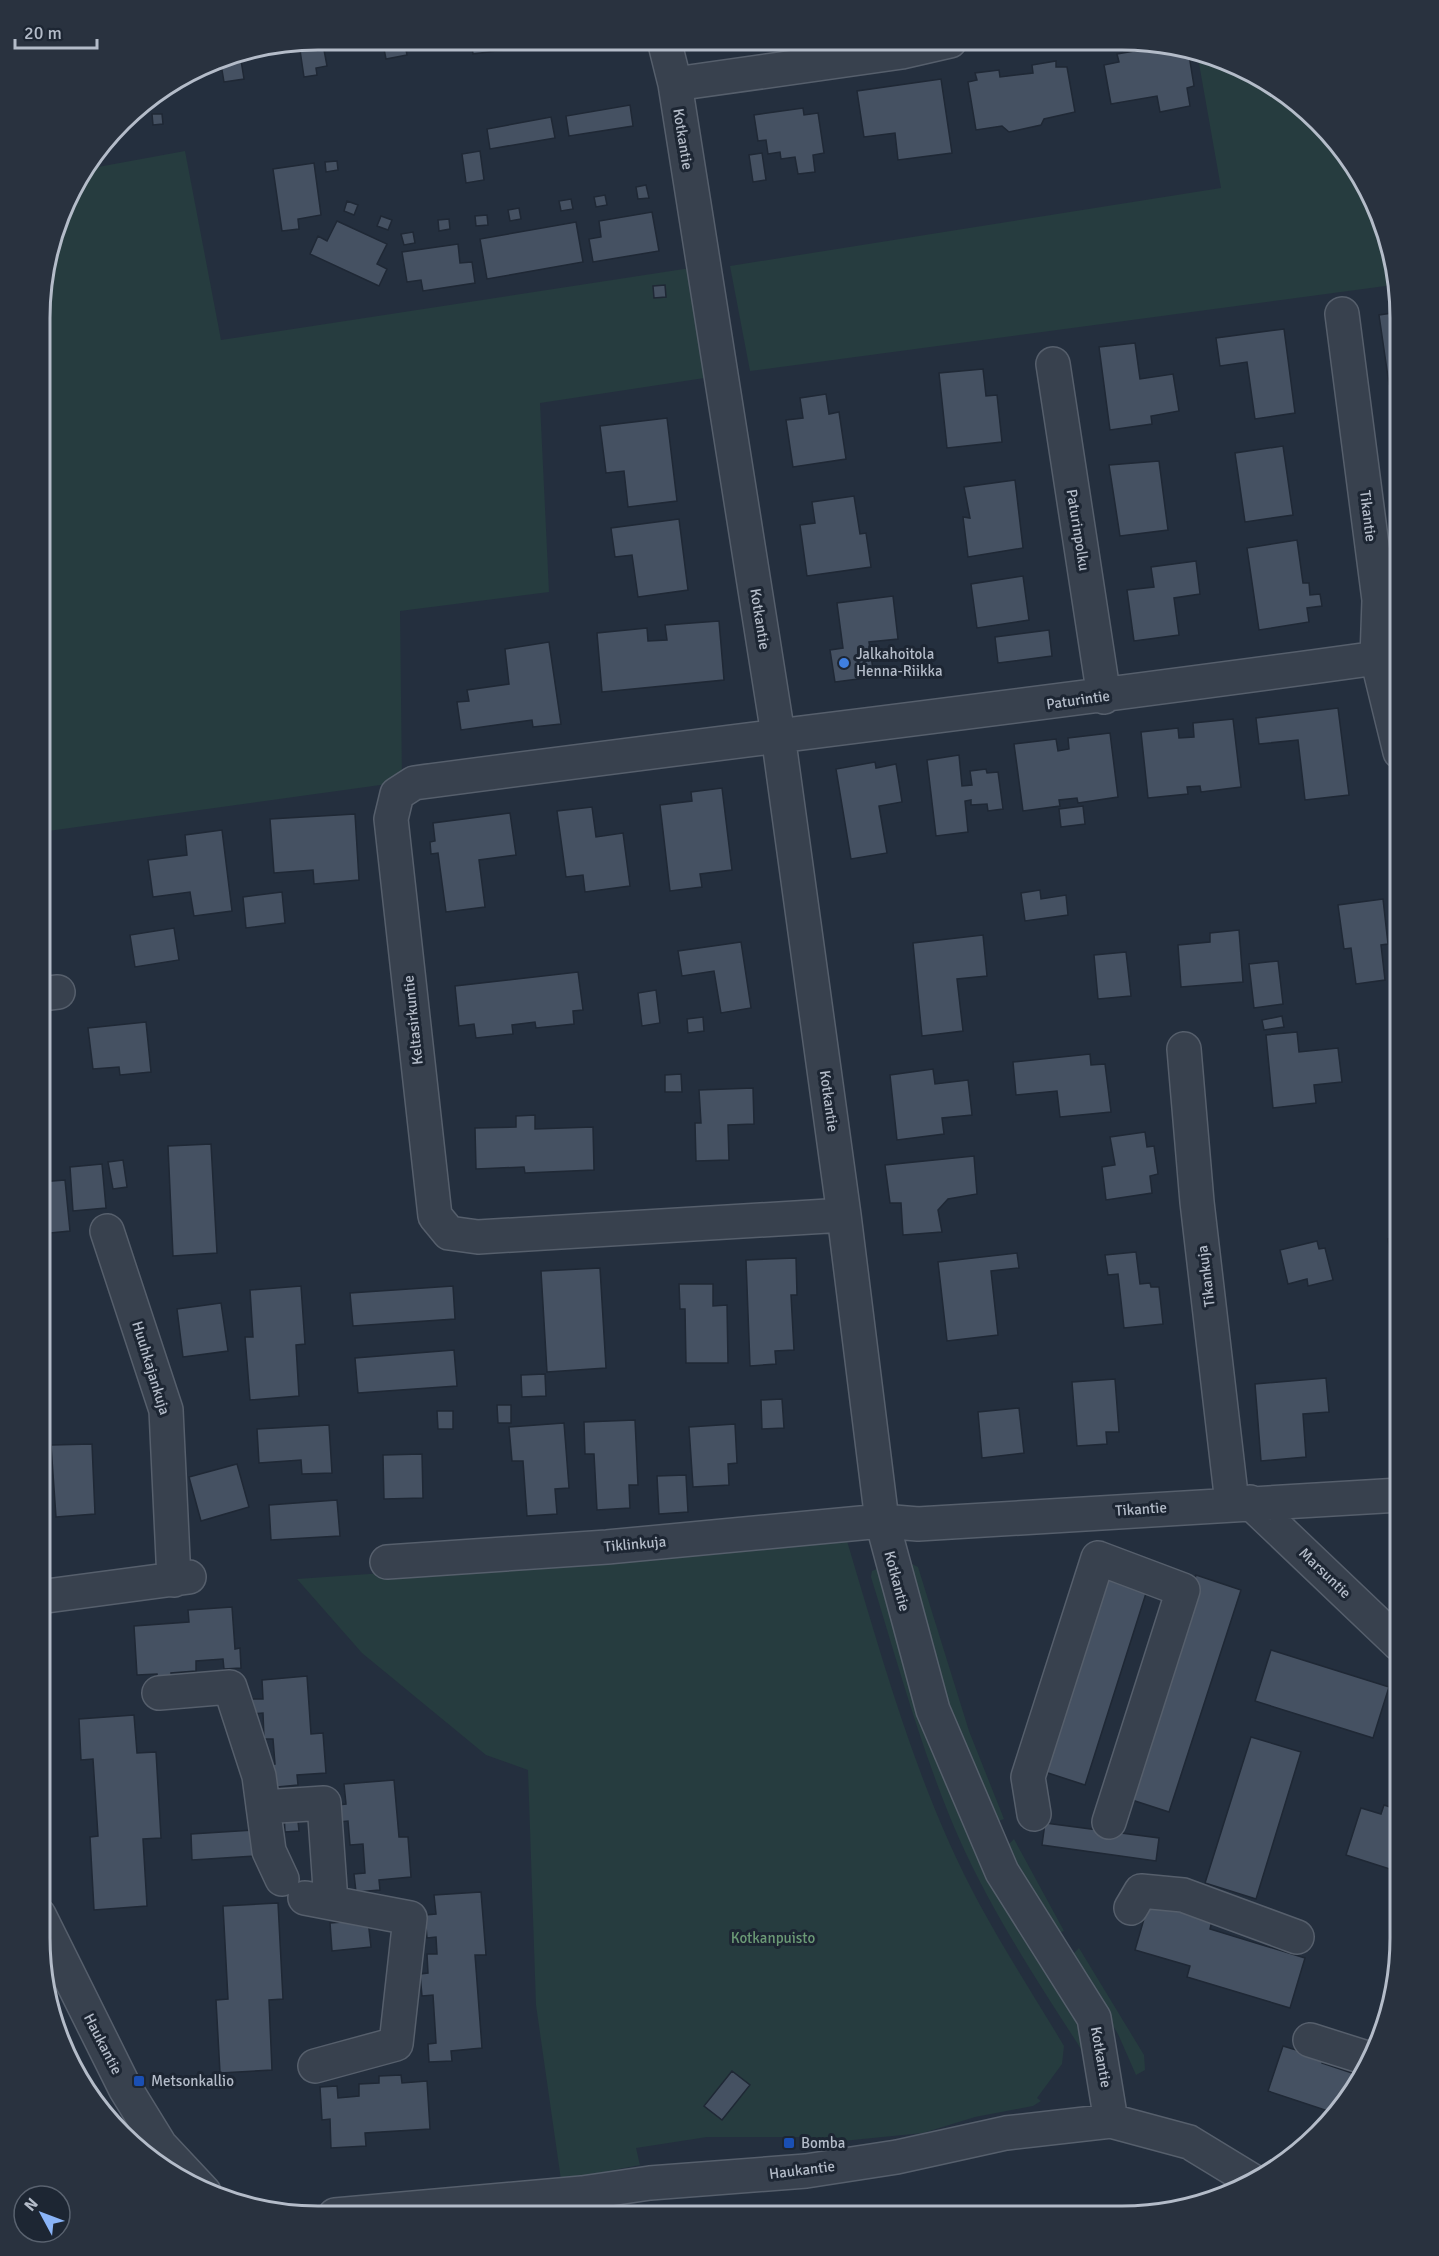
<svg xmlns="http://www.w3.org/2000/svg" width="1439" height="2256" viewBox="0 0 1439 2256" font-family="Signika,sans-serif">
	<style>
		.green { fill: #263c3f }
		.building { fill: #455162; stroke: #1f2835; stroke-width: 1.5 }
		.lines { fill: none; stroke-linecap: round; stroke-linejoin: round }
		.minor-casing { stroke: #565f6c; stroke-width: 36 }
		.minor { stroke: #38414e; stroke-width: 33 }
		.shop-dot { fill: #3f7fe0; stroke: #1d2633; stroke-width: 2 }
		.transit-dot { fill: #1a4fb4; stroke: #1d2633; stroke-width: 2 }
		.labels { text-anchor: middle; dominant-baseline: central; stroke-width: 6; stroke-linejoin: round; paint-order: stroke }
		.street-label { font-size: 15px; fill: #b4bcc9; stroke: #1d2633 }
		.poi-label { font-size: 15px; fill: #b4bcc9; stroke: #1d2633; text-anchor: start }
		.park-label { font-size: 15px; fill: #6b9a76; stroke: #1d2633 }
		.rim { fill: none; stroke: #b4bcc9; stroke-width: 3 }
	</style>
	<rect width="100%" height="100%" fill="#242f3e"/>
	<path class="green" d="M 1197,52 L 1228,60 L 1291,96 L 1342,148 L 1379,211 L 1393,285 L 750,371 L 730,266 L 1221,188 Z
		M 185,151 L 221,340 L 697,267 L 711,377 L 540,403 L 549,592 L 400,611 L 402,782 L 41,832 L 41,281 L 68,194 L 87,169 Z
		M 847,1541 C 884,1664 918,1791 980,1905 C 1006,1953 1036,1999 1064,2046 L 1062,2064 L 1037,2098 L 1041,2101 L 1033,2106 L 975,2117 L 923,2133 L 812,2144 L 805,2137 L 707,2137 L 636,2148 L 640,2165 L 561,2180 L 536,2005 L 528,1770 L 486,1755 L 362,1653 L 297,1579 Z
		M 912,1564 L 918,1567 L 969,1731 L 1004,1819 L 998,1821 L 956,1729 L 913,1588 L 910,1567 Z
		M 879,1568 L 1079,2022 L 1085,2046 L 1083,2052 C 1038,1982 992,1913 958,1836 C 922,1753 898,1664 871,1577 L 872,1571 Z
		M 1014,1839 L 1064,1931 L 1055,1934 L 1007,1852 L 1009,1844 Z
		M 1079,1948 L 1144,2055 L 1145,2070 L 1136,2075 L 1118,2034 L 1070,1957 Z"/>
	<path class="building" d="M 322,39 L 327,66 L 316,68 L 317,75 L 304,77 L 300,50 L 283,53 L 282,46 Z
		M 382,39 L 404,39 L 407,55 L 386,59 Z
		M 471,39 L 502,40 L 504,50 L 473,54 Z
		M 1150,43 L 1151,49 L 1172,45 L 1188,49 L 1194,86 L 1187,88 L 1190,106 L 1160,112 L 1157,96 L 1111,104 L 1104,65 L 1119,62 L 1117,54 L 1135,51 L 1134,46 Z
		M 240,54 L 244,79 L 224,82 L 222,70 L 187,75 L 211,60 Z
		M 1056,61 L 1056,67 L 1067,67 L 1075,112 L 1044,119 L 1041,125 L 1009,132 L 1002,126 L 976,130 L 968,82 L 977,80 L 975,73 L 999,70 L 1000,77 L 1033,73 L 1032,65 Z
		M 941,79 L 952,153 L 898,160 L 895,133 L 864,137 L 857,91 Z
		M 630,105 L 633,126 L 569,136 L 566,116 Z
		M 803,108 L 804,115 L 818,113 L 824,153 L 813,155 L 815,172 L 798,174 L 795,157 L 781,159 L 780,152 L 768,154 L 766,140 L 758,141 L 754,115 Z
		M 152,114 L 162,114 L 163,124 L 153,125 Z
		M 551,117 L 555,138 L 490,149 L 487,129 Z
		M 480,151 L 484,180 L 466,183 L 462,154 Z
		M 762,153 L 766,180 L 753,182 L 749,155 Z
		M 337,161 L 338,170 L 326,172 L 325,162 Z
		M 314,163 L 321,215 L 298,219 L 299,229 L 282,231 L 273,169 Z
		M 646,185 L 649,198 L 638,199 L 636,187 Z
		M 605,195 L 607,205 L 596,207 L 594,197 Z
		M 571,199 L 573,209 L 561,211 L 559,201 Z
		M 347,201 L 358,205 L 354,215 L 344,211 Z
		M 519,208 L 521,219 L 510,221 L 508,210 Z
		M 652,212 L 659,251 L 593,262 L 589,239 L 601,237 L 599,221 Z
		M 487,215 L 488,225 L 476,226 L 475,216 Z
		M 381,216 L 392,220 L 388,230 L 377,226 Z
		M 449,219 L 450,229 L 439,231 L 438,220 Z
		M 337,221 L 387,244 L 377,264 L 387,269 L 379,286 L 310,254 L 318,236 L 327,241 Z
		M 576,222 L 583,262 L 487,279 L 480,239 Z
		M 413,232 L 415,243 L 404,245 L 401,234 Z
		M 458,244 L 460,263 L 472,262 L 475,283 L 423,291 L 421,280 L 407,282 L 402,252 Z
		M 665,285 L 666,297 L 654,298 L 653,286 Z
		M 1399,312 L 1400,382 L 1389,384 L 1379,315 Z
		M 1284,329 L 1295,413 L 1255,419 L 1247,362 L 1220,366 L 1216,338 Z
		M 1135,343 L 1140,379 L 1173,374 L 1179,411 L 1151,416 L 1152,424 L 1110,430 L 1099,347 Z
		M 983,369 L 986,396 L 997,395 L 1002,442 L 947,448 L 939,373 Z
		M 826,394 L 829,414 L 839,412 L 846,459 L 793,467 L 786,420 L 803,418 L 800,398 Z
		M 667,418 L 677,501 L 628,507 L 624,471 L 606,473 L 600,426 Z
		M 1400,419 L 1400,459 L 1393,420 Z
		M 1283,446 L 1293,515 L 1245,522 L 1235,453 Z
		M 1159,461 L 1168,530 L 1120,536 L 1109,465 Z
		M 1015,480 L 1023,548 L 968,557 L 963,517 L 970,518 L 964,487 Z
		M 854,496 L 860,534 L 866,533 L 871,567 L 807,576 L 800,525 L 815,523 L 812,502 Z
		M 679,519 L 688,590 L 638,597 L 632,555 L 615,557 L 611,528 Z
		M 1297,540 L 1303,583 L 1309,583 L 1310,595 L 1320,594 L 1322,606 L 1307,608 L 1309,622 L 1259,630 L 1247,548 Z
		M 1196,561 L 1200,594 L 1174,598 L 1179,635 L 1134,641 L 1127,590 L 1154,587 L 1151,567 Z
		M 1023,576 L 1029,620 L 977,628 L 971,584 Z
		M 893,596 L 898,639 L 869,642 L 874,677 L 835,682 L 830,650 L 843,648 L 837,603 Z
		M 719,621 L 724,680 L 602,692 L 597,633 L 647,628 L 648,641 L 667,640 L 665,625 Z
		M 1049,630 L 1052,656 L 998,663 L 995,637 Z
		M 549,642 L 561,724 L 533,727 L 532,720 L 461,730 L 457,702 L 469,701 L 467,690 L 509,684 L 505,649 Z
		M 1338,708 L 1349,795 L 1305,800 L 1298,740 L 1259,744 L 1256,718 Z
		M 1233,719 L 1241,787 L 1201,792 L 1200,786 L 1187,787 L 1188,794 L 1148,798 L 1141,732 L 1178,728 L 1179,738 L 1194,737 L 1193,723 Z
		M 1110,733 L 1118,797 L 1078,803 L 1077,798 L 1059,800 L 1060,806 L 1023,811 L 1014,744 L 1056,739 L 1058,751 L 1069,749 L 1068,738 Z
		M 959,755 L 962,786 L 972,785 L 970,771 L 986,769 L 987,773 L 998,772 L 1003,809 L 988,811 L 987,804 L 971,805 L 971,800 L 965,801 L 968,832 L 936,836 L 927,760 Z
		M 875,762 L 876,768 L 896,764 L 902,802 L 879,806 L 887,853 L 851,859 L 836,769 Z
		M 722,788 L 732,870 L 700,874 L 702,887 L 670,891 L 660,805 L 692,801 L 691,792 Z
		M 1083,806 L 1085,824 L 1061,827 L 1059,809 Z
		M 592,807 L 596,837 L 623,833 L 630,886 L 585,892 L 583,875 L 566,877 L 557,811 Z
		M 510,813 L 516,855 L 479,860 L 485,907 L 446,912 L 438,853 L 431,854 L 430,842 L 435,841 L 433,823 Z
		M 355,814 L 359,880 L 314,884 L 313,870 L 274,873 L 270,819 Z
		M 222,830 L 232,911 L 194,916 L 190,892 L 153,897 L 148,860 L 187,855 L 185,835 Z
		M 1040,890 L 1041,899 L 1066,895 L 1068,915 L 1025,921 L 1021,893 Z
		M 282,892 L 285,923 L 246,928 L 243,897 Z
		M 1383,899 L 1388,944 L 1381,945 L 1385,980 L 1356,984 L 1351,948 L 1344,949 L 1338,905 Z
		M 174,928 L 179,960 L 135,967 L 130,935 Z
		M 1239,930 L 1243,982 L 1181,987 L 1178,945 L 1210,942 L 1210,933 Z
		M 983,935 L 987,976 L 957,979 L 963,1031 L 922,1036 L 913,943 Z
		M 741,942 L 751,1008 L 721,1013 L 714,971 L 682,976 L 678,951 Z
		M 1126,952 L 1131,996 L 1098,999 L 1094,955 Z
		M 1278,961 L 1283,1004 L 1254,1008 L 1249,964 Z
		M 578,972 L 583,1010 L 573,1011 L 574,1024 L 536,1028 L 535,1022 L 512,1025 L 513,1034 L 476,1038 L 474,1024 L 459,1026 L 455,986 Z
		M 656,990 L 660,1023 L 642,1026 L 638,993 Z
		M 1282,1016 L 1284,1027 L 1264,1030 L 1262,1020 Z
		M 703,1017 L 704,1031 L 688,1033 L 687,1019 Z
		M 146,1022 L 151,1072 L 120,1075 L 119,1067 L 93,1069 L 88,1028 Z
		M 1297,1032 L 1299,1052 L 1338,1048 L 1342,1082 L 1314,1085 L 1316,1103 L 1273,1108 L 1266,1035 Z
		M 1090,1054 L 1091,1065 L 1105,1064 L 1111,1112 L 1060,1117 L 1057,1091 L 1016,1095 L 1013,1062 Z
		M 933,1069 L 935,1084 L 968,1080 L 972,1115 L 942,1118 L 944,1134 L 897,1140 L 890,1075 Z
		M 681,1074 L 682,1092 L 665,1092 L 665,1075 Z
		M 753,1088 L 754,1124 L 728,1125 L 729,1160 L 696,1161 L 695,1123 L 701,1123 L 699,1090 Z
		M 535,1115 L 535,1129 L 593,1127 L 594,1170 L 525,1173 L 524,1167 L 476,1169 L 475,1128 L 516,1127 L 516,1116 Z
		M 1145,1132 L 1147,1147 L 1154,1146 L 1158,1174 L 1150,1176 L 1152,1193 L 1106,1200 L 1102,1167 L 1115,1165 L 1110,1137 Z
		M 211,1144 L 217,1253 L 173,1256 L 168,1146 Z
		M 974,1156 L 977,1194 L 948,1199 L 938,1210 L 942,1232 L 903,1235 L 901,1203 L 890,1203 L 885,1165 Z
		M 123,1160 L 127,1187 L 113,1189 L 108,1162 Z
		M 102,1164 L 106,1208 L 73,1211 L 70,1167 Z
		M 65,1180 L 70,1231 L 40,1234 L 40,1182 Z
		M 1400,1238 L 1400,1295 L 1395,1295 L 1388,1239 Z
		M 1317,1241 L 1319,1249 L 1325,1248 L 1333,1280 L 1308,1286 L 1307,1279 L 1288,1284 L 1280,1250 Z
		M 1136,1252 L 1140,1284 L 1150,1283 L 1151,1287 L 1159,1287 L 1163,1324 L 1124,1328 L 1118,1274 L 1108,1275 L 1105,1255 Z
		M 1017,1253 L 1019,1268 L 991,1271 L 998,1335 L 947,1341 L 938,1262 Z
		M 796,1258 L 797,1295 L 791,1295 L 794,1350 L 775,1351 L 776,1364 L 750,1366 L 746,1260 Z
		M 600,1268 L 606,1368 L 547,1372 L 541,1271 Z
		M 679,1284 L 713,1284 L 713,1306 L 727,1305 L 728,1363 L 686,1363 L 685,1309 L 680,1309 Z
		M 301,1286 L 305,1344 L 296,1345 L 299,1396 L 250,1400 L 245,1337 L 253,1337 L 250,1290 Z
		M 453,1286 L 455,1319 L 353,1326 L 350,1293 Z
		M 221,1303 L 228,1351 L 183,1357 L 177,1309 Z
		M 454,1350 L 457,1386 L 358,1393 L 355,1358 Z
		M 545,1374 L 546,1396 L 522,1397 L 521,1375 Z
		M 1326,1378 L 1329,1412 L 1303,1414 L 1306,1457 L 1261,1461 L 1255,1384 Z
		M 1115,1379 L 1119,1432 L 1106,1432 L 1107,1444 L 1077,1446 L 1072,1382 Z
		M 782,1399 L 784,1428 L 762,1429 L 761,1400 Z
		M 497,1405 L 511,1405 L 511,1423 L 498,1423 Z
		M 1019,1408 L 1024,1453 L 982,1458 L 978,1412 Z
		M 437,1411 L 453,1411 L 453,1429 L 438,1429 Z
		M 635,1420 L 638,1485 L 629,1485 L 630,1508 L 597,1510 L 594,1454 L 585,1454 L 584,1422 Z
		M 564,1423 L 569,1488 L 555,1489 L 557,1514 L 527,1516 L 523,1461 L 512,1461 L 509,1427 Z
		M 735,1424 L 737,1463 L 728,1464 L 729,1485 L 693,1487 L 689,1427 Z
		M 329,1425 L 332,1473 L 302,1474 L 301,1460 L 259,1463 L 257,1429 Z
		M 92,1444 L 95,1514 L 56,1517 L 51,1445 Z
		M 422,1454 L 423,1498 L 384,1499 L 383,1455 Z
		M 237,1464 L 249,1507 L 201,1521 L 189,1477 Z
		M 686,1475 L 688,1512 L 659,1514 L 657,1476 Z
		M 337,1500 L 340,1536 L 271,1540 L 269,1505 Z
		M 1108,1574 L 1148,1587 L 1085,1785 L 1045,1772 Z
		M 1196,1575 L 1241,1590 L 1169,1812 L 1132,1800 Z
		M 232,1607 L 235,1649 L 240,1648 L 241,1668 L 224,1669 L 223,1659 L 196,1661 L 196,1671 L 171,1673 L 172,1682 L 158,1683 L 157,1674 L 137,1675 L 134,1626 L 189,1622 L 188,1610 Z
		M 1271,1650 L 1389,1687 L 1373,1738 L 1255,1701 Z
		M 307,1676 L 311,1734 L 323,1733 L 326,1773 L 297,1775 L 298,1785 L 267,1788 L 265,1765 L 275,1764 L 273,1739 L 264,1739 L 263,1713 L 252,1714 L 251,1699 L 263,1699 L 262,1680 Z
		M 134,1715 L 137,1753 L 156,1752 L 161,1838 L 143,1839 L 147,1906 L 94,1910 L 90,1837 L 98,1836 L 93,1759 L 81,1760 L 79,1719 Z
		M 1251,1737 L 1301,1752 L 1256,1899 L 1205,1883 Z
		M 394,1780 L 399,1837 L 408,1837 L 411,1877 L 379,1880 L 380,1890 L 356,1892 L 354,1874 L 365,1873 L 363,1844 L 350,1845 L 348,1821 L 338,1822 L 337,1805 L 346,1804 L 344,1784 Z
		M 1384,1805 L 1399,1810 L 1399,1872 L 1346,1855 L 1361,1808 L 1381,1814 Z
		M 297,1812 L 299,1831 L 285,1832 L 284,1813 Z
		M 1045,1823 L 1159,1838 L 1156,1861 L 1042,1845 Z
		M 254,1830 L 255,1856 L 192,1860 L 191,1834 Z
		M 481,1892 L 486,1955 L 475,1955 L 482,2048 L 451,2051 L 452,2061 L 429,2062 L 428,2044 L 436,2043 L 433,1995 L 422,1996 L 420,1974 L 428,1973 L 427,1954 L 437,1954 L 436,1937 L 427,1938 L 425,1915 L 436,1914 L 434,1895 Z
		M 1150,1898 L 1213,1917 L 1210,1929 L 1305,1958 L 1290,2008 L 1187,1977 L 1190,1966 L 1135,1950 Z
		M 278,1903 L 283,1999 L 269,2000 L 272,2070 L 220,2073 L 216,2000 L 228,1999 L 223,1906 Z
		M 368,1920 L 371,1947 L 332,1951 L 330,1923 Z
		M 1283,2046 L 1306,2053 L 1326,2051 L 1322,2063 L 1355,2074 L 1349,2093 L 1352,2094 L 1334,2113 L 1268,2091 Z
		M 732,2071 L 750,2085 L 722,2120 L 704,2106 Z
		M 401,2075 L 402,2083 L 427,2081 L 430,2129 L 365,2133 L 366,2146 L 331,2148 L 330,2119 L 322,2120 L 320,2087 L 337,2086 L 338,2098 L 359,2096 L 359,2084 L 379,2083 L 379,2076 Z"/>
	<g class="lines">
		<g class="minor-casing">
			<path id="minor" d="M 664,40 L 675,84 L 778,735 L 844,1215 L 882,1521 L 933,1710 L 1002,1872 L 1094,2018 L 1111,2121
				M 675,84 L 902,52 L 950,41
				M 1342,314 L 1379,600 L 1377,658 L 1400,752
				M 1053,364 L 1104,697
				M 40,994 L 58,992
				M 1184,1049 L 1197,1202 L 1232,1503
				M 844,1215 L 478,1237 L 449,1233 L 435,1216 L 391,819 L 397,794 L 414,783 C 735,740 1056,703 1377,658
				M 107,1231 L 166,1410 L 174,1580
				M 1250,1502 L 1399,1644
				M 387,1562 L 607,1547 L 882,1521 L 918,1524 L 1400,1495
				M 39,1597 L 189,1577
				M 159,1693 L 230,1687 L 259,1776 L 269,1851 L 282,1879
				M 263,1807 L 324,1803 L 331,1902
				M 1034,1814 L 1028,1777 L 1098,1558 L 1183,1590 L 1109,1822
				M 305,1898 L 410,1918 L 396,2044 L 315,2066
				M 1131,1908 L 1141,1891 L 1183,1895 L 1297,1937
				M 39,1915 L 125,2088 L 160,2145 L 204,2192
				M 1310,2040 L 1370,2059
				M 335,2215 L 582,2193 L 650,2183 L 806,2171 L 897,2157 L 1006,2133 L 1111,2121 L 1189,2142 L 1253,2181"/>
		</g>
		<use href="#minor" class="minor"/>
	</g>
	<circle class="shop-dot" cx="844" cy="663" r="6"/>
	<g class="transit-dot">
		<rect x="133" y="2075" width="12" height="12" rx="3"/>
		<rect x="783" y="2137" width="12" height="12" rx="3"/>
	</g>
	<g class="labels">
		<g class="street-label">
			<text transform="translate(683 139) rotate(81)">Kotkantie</text>
			<text transform="translate(1368 516) rotate(83)">Tikantie</text>
			<text transform="translate(1078 530) rotate(81)">Paturinpolku</text>
			<text transform="translate(760 619) rotate(81)">Kotkantie</text>
			<text transform="translate(1078 700) rotate(-8)">Paturintie</text>
			<text transform="translate(413 1020) rotate(-96)">Keltasirkuntie</text>
			<text transform="translate(829 1101) rotate(82)">Kotkantie</text>
			<text transform="translate(1206 1276) rotate(-97)">Tikankuja</text>
			<text transform="translate(151 1368) rotate(73)">Huuhkajankuja</text>
			<text transform="translate(1141 1509) rotate(-4)">Tikantie</text>
			<text transform="translate(635 1544) rotate(-5)">Tiklinkuja</text>
			<text transform="translate(1325 1573) rotate(44)">Marsuntie</text>
			<text transform="translate(897 1581) rotate(75)">Kotkantie</text>
			<text transform="translate(103 2044) rotate(63)">Haukantie</text>
			<text transform="translate(1101 2057) rotate(80)">Kotkantie</text>
			<text transform="translate(802 2170) rotate(-7)">Haukantie</text>
		</g>
		<g class="poi-label">
			<text x="856" y="654">Jalkahoitola<tspan x="856" dy="17">Henna-Riikka</tspan></text>
			<text x="151" y="2081">Metsonkallio</text>
			<text x="801" y="2143">Bomba</text>
		</g>
		<g class="park-label">
			<text x="773" y="1938">Kotkanpuisto</text>
		</g>
	</g>
	<path d="M0 0H1439V2256H0ZM318 50H1122A268 268 0 0 1 1390 318V1938A268 268 0 0 1 1122 2206H318A268 268 0 0 1 50 1938V318A268 268 0 0 1 318 50Z" fill="#29323f" fill-rule="evenodd"/>
	<path class="rim" d="M318 50H1122A268 268 0 0 1 1390 318V1938A268 268 0 0 1 1122 2206H318A268 268 0 0 1 50 1938V318A268 268 0 0 1 318 50Z"/>
	<g transform="translate(42 2214) rotate(311)"><circle r="28" fill="#1d2633" stroke="#59626f" stroke-width="1.5"/>
	<path d="M0-4.5L10 22L0 15L-10 22Z" fill="#8ab4f8"/>
	<text y="-9" font-size="16" font-weight="bold" text-anchor="middle" fill="#b4bcc9">N</text>
	</g>
	<path d="M15 39v9h82v-9" fill="none" stroke="#b4bcc9" stroke-width="3"/>
	<text x="24" y="39" font-size="18" fill="#b4bcc9" stroke="#1d2633" stroke-width="4.5" paint-order="stroke">20 m</text>
</svg>
